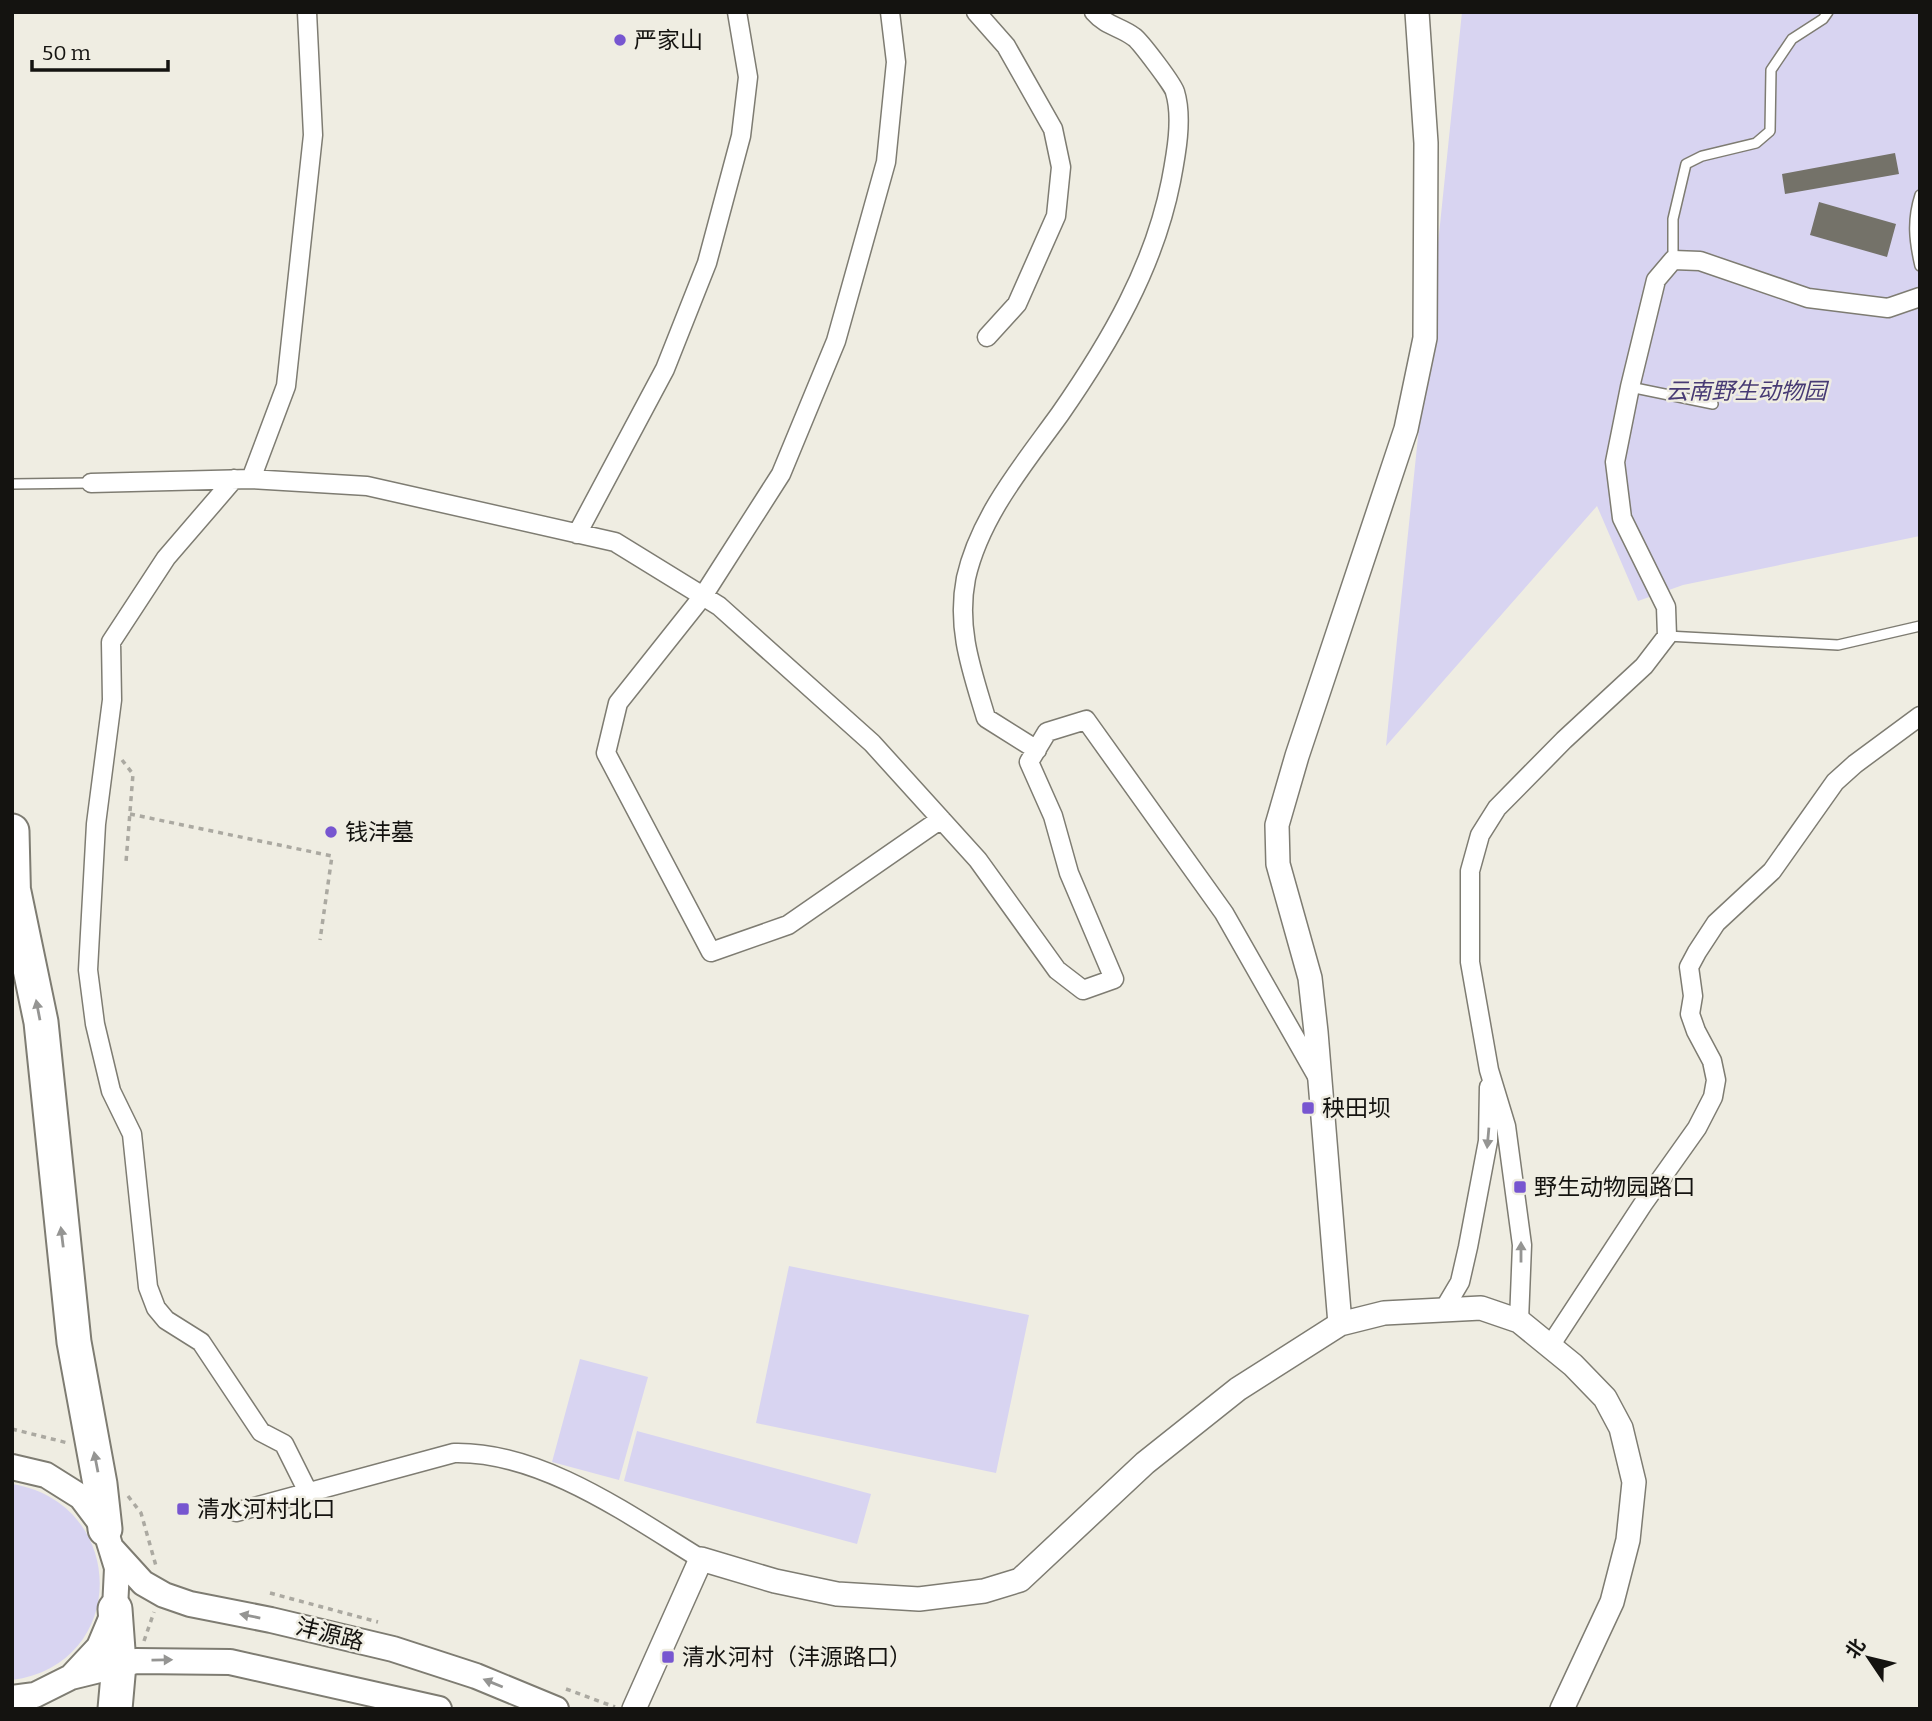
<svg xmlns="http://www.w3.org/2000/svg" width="1932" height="1721" viewBox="0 0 1932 1721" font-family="Bitter,'Noto Sans SC',serif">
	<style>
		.green { fill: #d8d4f1 }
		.building { fill: #747269 }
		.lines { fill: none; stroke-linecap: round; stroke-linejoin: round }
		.service-casing { stroke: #7e7c72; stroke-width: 12 }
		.minor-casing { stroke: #7e7c72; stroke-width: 21 }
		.tertiary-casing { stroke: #7e7c72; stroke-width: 26 }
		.secondary-casing { stroke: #7e7c72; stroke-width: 28 }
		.motorway-casing { stroke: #7e7c72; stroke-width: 37 }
		.path { stroke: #aba9a1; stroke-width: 3.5; stroke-dasharray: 5 5; stroke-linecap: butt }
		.service { stroke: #fff; stroke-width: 9 }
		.minor { stroke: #fff; stroke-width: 18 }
		.tertiary { stroke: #fff; stroke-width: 23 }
		.secondary { stroke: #fff; stroke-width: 24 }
		.motorway { stroke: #fff; stroke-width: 33 }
		.oneway { fill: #959593 }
		.poi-dot { fill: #7756d0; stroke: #efede2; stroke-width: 2.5 }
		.labels { text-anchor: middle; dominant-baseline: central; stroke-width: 5; stroke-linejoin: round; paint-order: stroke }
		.poi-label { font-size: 23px; fill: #141310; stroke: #efede2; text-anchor: start }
		.park-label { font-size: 23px; font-style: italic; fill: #473a74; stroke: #efede2 }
		.street-label { font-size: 23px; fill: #141310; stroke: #efede2 }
	</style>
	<rect width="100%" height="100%" fill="#efede2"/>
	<path class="green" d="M 1462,12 L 1920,12 L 1920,536 L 1683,585 L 1638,601 L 1597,506 L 1386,746 Z
		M 789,1266 L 1029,1315 L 996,1473 L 756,1423 Z
		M 580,1359 L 648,1377 L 619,1480 L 552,1462 Z
		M 637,1431 L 871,1494 L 857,1544 L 624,1481 Z
		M 12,1484 C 129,1503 129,1665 12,1680 Z"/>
	<path class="building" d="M 1895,153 L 1899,174 L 1785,194 L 1782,174 Z
		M 1819,202 L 1896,224 L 1887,257 L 1810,235 Z"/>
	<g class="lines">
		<g class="service-casing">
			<path id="service" d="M 1920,195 C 1912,220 1914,240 1920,266
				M 1673,260 L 1673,219 L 1686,164 L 1702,156 L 1756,143 L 1770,131 L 1771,70 L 1792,39 L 1823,19 L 1828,12
				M 1630,387 L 1713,404
				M 12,484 L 91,483
				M 1667,636 L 1838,645 L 1920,626"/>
		</g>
		<g class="minor-casing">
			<path id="minor" d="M 890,12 L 896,62 L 886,162 L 836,341 L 781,474 L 703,596 L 618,703 L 606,753 L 711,952 L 788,925 L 941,819
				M 976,12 L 1006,46 L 1053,129 L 1061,167 L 1056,216 L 1017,304 L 987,337
				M 234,479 L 166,558 L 111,642 L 112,700 L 96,824 L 88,970 L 95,1024 L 111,1091 L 132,1134 L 148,1287 L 156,1308 L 166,1320 L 201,1342 L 261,1432 L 284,1444 L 308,1492
				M 251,479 L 286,386 L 313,135 L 307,12
				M 91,483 L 251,479 L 367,486 L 615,542 L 719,606 L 872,743 L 978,860 L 1057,970 L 1083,990 L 1114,979 L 1069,873 L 1053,816 L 1029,762 L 1047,732 L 1086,720 L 1224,913 L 1318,1078
				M 577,534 L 665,369 L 707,263 L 741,136 L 748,77 L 737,12
				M 1037,750 L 986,718 C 972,671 956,629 966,578 C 980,516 1024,464 1060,414 C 1110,342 1154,267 1171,181 C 1176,155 1183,118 1175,92 C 1174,86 1140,41 1134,37 C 1121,27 1106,26 1094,12
				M 1444,1309 L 1460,1282 L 1468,1247 L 1488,1141 L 1489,1087
				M 1519,1321 L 1522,1245 L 1506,1126 L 1489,1070 L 1470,962 L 1470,871 L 1480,835 L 1497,808 L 1564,740 L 1644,666 L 1667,636 L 1666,607 L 1622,518 L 1615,462 L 1630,387 L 1656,280 L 1673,260 L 1700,261 L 1808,298 L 1888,308 L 1920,297
				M 1550,1346 L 1643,1204 L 1697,1128 L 1713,1097 L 1716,1080 L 1712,1061 L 1696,1031 L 1690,1014 L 1693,996 L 1689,967 L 1697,952 L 1716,923 L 1772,871 L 1835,782 L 1855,764 L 1920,716
				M 236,1512 L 454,1453 C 541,1451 629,1515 701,1559"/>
		</g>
		<g class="tertiary-casing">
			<path id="tertiary" d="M 1340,1324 L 1316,1032 L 1310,978 L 1278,864 L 1277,825 L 1297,756 L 1406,429 L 1425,338 L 1426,143 L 1417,12
				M 634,1709 L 701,1559 L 775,1581 L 837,1594 L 919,1599 L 984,1591 L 1020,1580 L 1145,1463 L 1238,1389 L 1340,1324 L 1384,1313 L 1481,1308 L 1519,1321 L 1573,1365 L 1605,1398 L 1621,1428 L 1634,1482 L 1628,1540 L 1612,1602 L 1562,1709"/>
		</g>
		<g class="secondary-casing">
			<path id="secondary" d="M 12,1467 L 46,1475 L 81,1497 L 105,1529 L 117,1568 L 115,1609 L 99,1647 L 71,1677 L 35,1695 L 12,1698
				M 113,1550 L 143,1583 L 164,1595 L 190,1604 L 271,1620 L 393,1649 L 476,1676 L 556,1709
				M 71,1677 L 136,1661 L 230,1662 L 439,1709"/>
		</g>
		<g class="motorway-casing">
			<path id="motorway" d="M 12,831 L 14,914
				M 14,892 L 41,1022 L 74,1342 L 100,1484 L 105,1529
				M 115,1609 L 119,1664 L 115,1709"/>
		</g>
		<path class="path" d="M 122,760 L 133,774 L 126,862
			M 130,814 L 332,856 L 320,940
			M 12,1429 L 68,1443
			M 128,1496 L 141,1513 L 156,1566
			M 270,1593 L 378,1622
			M 144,1641 L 154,1612
			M 566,1689 L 615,1707"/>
		<use href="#service" class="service"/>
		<use href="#minor" class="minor"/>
		<use href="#tertiary" class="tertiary"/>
		<use href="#secondary" class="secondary"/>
		<use href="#motorway" class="motorway"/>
	</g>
	<defs><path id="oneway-solid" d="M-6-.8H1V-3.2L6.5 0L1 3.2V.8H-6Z" transform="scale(1.75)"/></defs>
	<g class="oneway">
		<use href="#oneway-solid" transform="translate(38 1010) rotate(-101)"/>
		<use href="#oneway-solid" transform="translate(1488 1138) rotate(95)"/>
		<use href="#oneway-solid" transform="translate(62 1237) rotate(-97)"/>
		<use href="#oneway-solid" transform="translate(1521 1252) rotate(-90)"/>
		<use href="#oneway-solid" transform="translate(96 1462) rotate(-101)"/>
		<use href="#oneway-solid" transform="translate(250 1616) rotate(-169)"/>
		<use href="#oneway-solid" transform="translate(162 1660) rotate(-1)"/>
		<use href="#oneway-solid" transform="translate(493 1683) rotate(-158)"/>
	</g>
	<g class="poi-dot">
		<circle cx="620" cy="40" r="7"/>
		<circle cx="331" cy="832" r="7"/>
		<rect x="1301" y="1101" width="14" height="14" rx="3.5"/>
		<rect x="1513" y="1180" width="14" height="14" rx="3.5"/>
		<rect x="176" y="1502" width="14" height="14" rx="3.5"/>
		<rect x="661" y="1650" width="14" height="14" rx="3.5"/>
	</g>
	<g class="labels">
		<g class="poi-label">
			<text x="634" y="40">严家山</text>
			<text x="345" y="832">钱沣墓</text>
			<text x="1322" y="1108">秧田坝</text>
			<text x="1534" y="1187">野生动物园路口</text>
			<text x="197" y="1509">清水河村北口</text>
			<text x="682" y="1657">清水河村（沣源路口）</text>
		</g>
		<g class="park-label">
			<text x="1746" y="391">云南野生动物园</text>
		</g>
		<g class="street-label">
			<text transform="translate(330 1634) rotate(14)">沣源路</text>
		</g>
	</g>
	<rect width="1932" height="1721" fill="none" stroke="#141310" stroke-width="28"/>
	<g transform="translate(1869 1658) rotate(305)" stroke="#efede2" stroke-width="5" paint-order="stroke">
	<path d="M0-5L12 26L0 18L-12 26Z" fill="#141310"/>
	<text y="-10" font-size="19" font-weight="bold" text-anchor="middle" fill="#141310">北</text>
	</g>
	<path d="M32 60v10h136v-10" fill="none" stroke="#141310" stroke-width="3.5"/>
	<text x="42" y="60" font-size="21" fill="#141310" stroke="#efede2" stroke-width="5" paint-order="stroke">50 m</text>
</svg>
